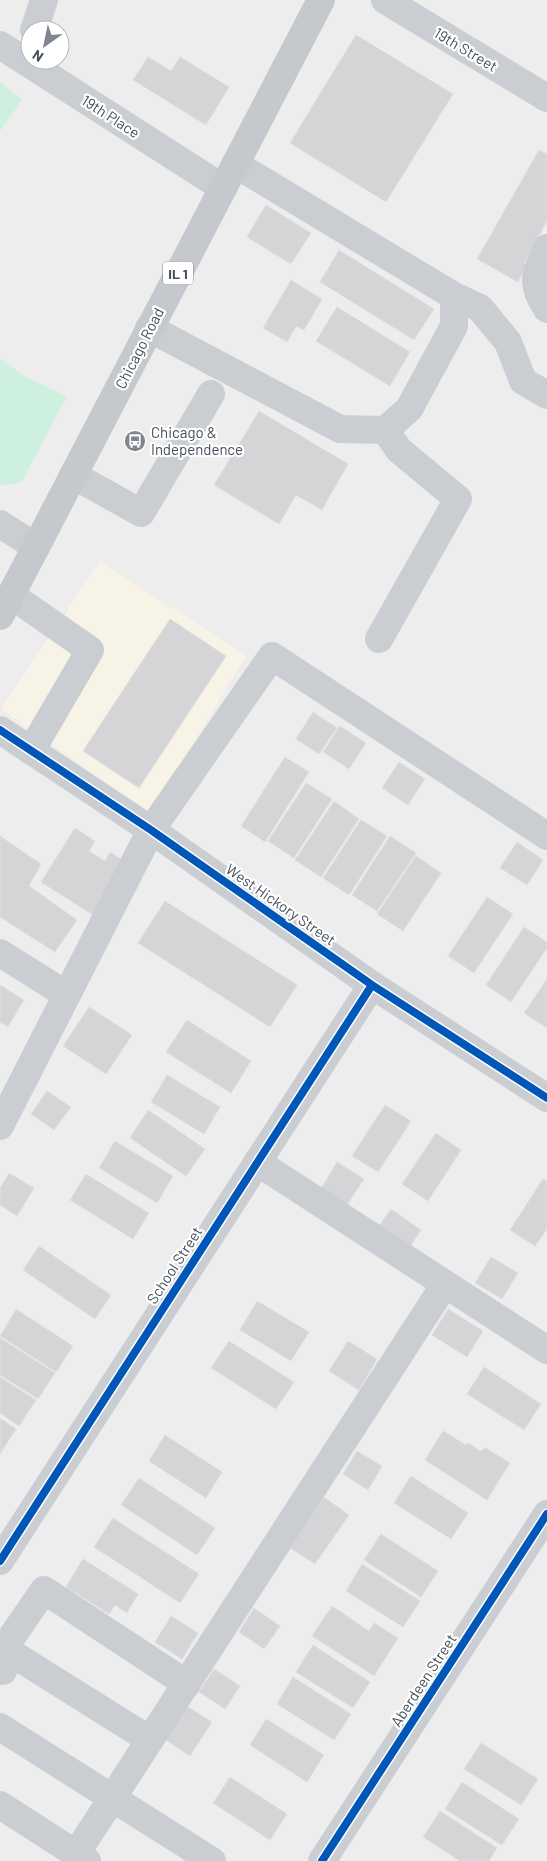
<svg xmlns="http://www.w3.org/2000/svg" width="547" height="1861" viewBox="0 0 547 1861" font-family="Barlow,sans-serif">
	<style>
		.commercial { fill: #f7f3e6 }
		.green { fill: #cef0de }
		.building { fill: #d5d5d7; stroke: #dfdfe0 }
		.lines { fill: none; stroke-linecap: round; stroke-linejoin: round }
		.minor { stroke: #caced2; stroke-width: 28 }
		.major { stroke: #c5c9ce; stroke-width: 28 }
		.cycleway-casing { stroke: #fff; stroke-width: 11 }
		.cycleway { stroke: #0057b8; stroke-width: 8 }
		.labels { text-anchor: middle; dominant-baseline: central; stroke-width: 4.5; stroke-linejoin: round; paint-order: stroke }
		.shield { fill: #fff; stroke: #7b838d; stroke-width: 1 }
		.shield-label { font-size: 14px; font-weight: bold; fill: #434e5c }
		.street-label { font-size: 15px; fill: #434e5c; stroke: #fff }
		.poi-label { font-size: 15px; fill: #434e5c; stroke: #fff; text-anchor: start }
	</style>
	<rect width="100%" height="100%" fill="#eeeded"/>
	<path class="commercial" d="M 100,561 L 246,656 L 151,814 L 1,709 Z"/>
	<path class="green" d="M 0,82 L 22,100 L 0,131 Z
		M 0,358 L 25,377 L 67,396 L 22,481 L 15,484 L 0,485 Z"/>
	<path class="building" d="M 356,35 L 453,94 L 386,202 L 290,143 Z
		M 148,57 L 171,71 L 180,57 L 229,87 L 206,125 L 133,80 Z
		M 539,150 L 547,154 L 547,221 L 524,263 L 527,265 L 518,282 L 477,259 Z
		M 266,205 L 311,233 L 291,264 L 247,237 Z
		M 339,250 L 434,309 L 414,340 L 320,282 Z
		M 291,280 L 322,299 L 304,330 L 296,326 L 287,342 L 263,328 Z
		M 337,307 L 410,352 L 390,386 L 316,341 Z
		M 259,411 L 348,464 L 322,510 L 296,495 L 279,524 L 214,485 Z
		M 170,619 L 226,656 L 139,788 L 83,751 Z
		M 313,712 L 337,728 L 319,754 L 296,739 Z
		M 340,726 L 366,743 L 349,769 L 323,752 Z
		M 285,757 L 309,772 L 265,842 L 241,826 Z
		M 399,762 L 425,779 L 408,805 L 382,788 Z
		M 306,783 L 332,799 L 294,858 L 268,841 Z
		M 334,801 L 359,819 L 321,877 L 295,860 Z
		M 361,820 L 387,836 L 349,895 L 323,878 Z
		M 75,828 L 95,841 L 89,851 L 105,861 L 110,852 L 129,864 L 96,917 L 41,882 Z
		M 0,836 L 41,864 L 29,886 L 77,920 L 55,952 L 0,917 Z
		M 390,836 L 416,853 L 377,911 L 352,895 Z
		M 517,842 L 543,860 L 527,885 L 500,868 Z
		M 416,856 L 441,873 L 403,931 L 377,914 Z
		M 487,897 L 513,914 L 474,973 L 448,956 Z
		M 165,901 L 297,985 L 270,1027 L 138,943 Z
		M 524,927 L 547,942 L 547,948 L 511,1002 L 486,985 Z
		M 547,979 L 547,1028 L 524,1013 Z
		M 0,985 L 24,1000 L 8,1027 L 0,1022 Z
		M 89,1007 L 132,1035 L 106,1074 L 63,1046 Z
		M 187,1020 L 251,1061 L 231,1093 L 166,1052 Z
		M 167,1075 L 220,1107 L 204,1134 L 151,1102 Z
		M 47,1091 L 71,1107 L 54,1130 L 31,1114 Z
		M 385,1105 L 411,1121 L 378,1172 L 352,1156 Z
		M 148,1110 L 205,1149 L 186,1176 L 130,1138 Z
		M 436,1133 L 461,1150 L 428,1201 L 402,1184 Z
		M 115,1141 L 173,1176 L 157,1203 L 99,1168 Z
		M 337,1162 L 364,1179 L 347,1205 L 321,1189 Z
		M 9,1173 L 34,1188 L 17,1216 L 0,1205 L 0,1188 Z
		M 86,1174 L 149,1213 L 133,1239 L 70,1200 Z
		M 543,1179 L 547,1181 L 547,1229 L 535,1246 L 510,1230 Z
		M 391,1209 L 421,1230 L 405,1254 L 374,1233 Z
		M 39,1246 L 111,1295 L 95,1319 L 23,1270 Z
		M 491,1257 L 518,1273 L 502,1299 L 475,1283 Z
		M 257,1301 L 309,1332 L 291,1361 L 240,1330 Z
		M 16,1309 L 73,1346 L 56,1372 L 0,1336 Z
		M 448,1309 L 483,1331 L 467,1357 L 432,1335 Z
		M 0,1338 L 55,1373 L 38,1399 L 0,1375 Z
		M 229,1341 L 294,1382 L 276,1409 L 211,1368 Z
		M 348,1341 L 377,1359 L 359,1390 L 329,1371 Z
		M 484,1367 L 541,1404 L 524,1430 L 467,1394 Z
		M 0,1377 L 36,1400 L 19,1426 L 0,1413 Z
		M 0,1418 L 16,1429 L 0,1454 Z
		M 443,1431 L 466,1445 L 468,1443 L 480,1451 L 486,1448 L 510,1463 L 487,1500 L 425,1460 Z
		M 165,1435 L 222,1472 L 206,1498 L 149,1461 Z
		M 357,1451 L 382,1466 L 368,1490 L 343,1474 Z
		M 411,1476 L 468,1513 L 451,1539 L 394,1503 Z
		M 139,1478 L 215,1528 L 197,1555 L 121,1505 Z
		M 324,1497 L 349,1515 L 315,1564 L 290,1548 Z
		M 113,1518 L 199,1574 L 180,1603 L 94,1547 Z
		M 381,1534 L 438,1571 L 421,1597 L 364,1560 Z
		M 83,1559 L 138,1594 L 127,1613 L 115,1605 L 109,1614 L 66,1587 Z
		M 362,1564 L 420,1601 L 403,1627 L 346,1591 Z
		M 332,1606 L 369,1631 L 374,1623 L 398,1638 L 374,1676 L 312,1636 Z
		M 254,1608 L 280,1626 L 264,1649 L 239,1632 Z
		M 171,1616 L 198,1633 L 182,1659 L 155,1642 Z
		M 313,1645 L 370,1682 L 353,1708 L 296,1672 Z
		M 214,1669 L 240,1686 L 225,1709 L 199,1692 Z
		M 293,1677 L 351,1714 L 334,1740 L 277,1704 Z
		M 185,1705 L 212,1722 L 190,1756 L 163,1738 Z
		M 266,1719 L 324,1755 L 307,1782 L 250,1745 Z
		M 481,1743 L 538,1779 L 521,1805 L 464,1769 Z
		M 230,1777 L 287,1814 L 270,1840 L 213,1803 Z
		M 462,1782 L 519,1819 L 502,1845 L 445,1809 Z
		M 440,1811 L 497,1848 L 489,1861 L 460,1861 L 423,1837 Z"/>
	<g class="lines">
		<path class="minor" d="M 385,0 L 547,98
			M 34,30 L 44,0
			M 0,45 L 223,188
			M 547,248 C 535,274 530,284 547,309
			M 454,296 L 480,308 L 508,342 L 523,381 L 547,395
			M 149,328 L 340,429 L 385,430 L 409,409 L 454,326 L 454,296 L 235,164
			M 73,475 L 141,513 L 211,394
			M 0,524 L 36,547
			M 11,595 L 90,650 L 31,751
			M 379,639 L 458,499 L 399,450 L 385,430
			M 0,730 L 151,830 L 372,985 L 547,1098
			M 0,953 L 67,995
			M 0,1126 L 151,830 L 272,656 L 547,836
			M 257,1162 L 547,1350
			M 0,1561 L 372,985
			M 8,1651 L 150,1740
			M 3,1671 L 11,1638 L 44,1590 L 187,1684
			M 0,1727 L 212,1861
			M 0,1805 L 87,1861
			M 76,1854 L 445,1284
			M 322,1861 L 547,1514"/>
		<path class="major" d="M 0,616 L 321,0"/>
		<g class="cycleway-casing">
			<path id="cycleway" d="M 0,730 L 151,830 L 372,985 L 547,1098
				M 0,1561 L 372,985
				M 322,1861 L 547,1514"/>
		</g>
		<use href="#cycleway" class="cycleway"/>
	</g>
	<defs>
		<g id="bus-disc" transform="scale(1.125)"><circle r="9.5" fill="#7f868f" stroke="#fff"/><path d="M-5-6H5V4H4V6H2V4H-2V6H-4V4H-5ZM-3.5-4V0h7V-4ZM-3.5 1.2v1.5H-2V1.2ZM2 1.2v1.5H3.5V1.2Z" fill="#fff"/></g>
	</defs>
	<g fill-rule="evenodd">
		<use href="#bus-disc" x="135" y="441"/>
	</g>
	<g class="labels">
		<rect class="shield" x="163" y="261.5" width="30" height="23" rx="4"/>
		<g class="shield-label">
			<text x="178" y="273">IL 1</text>
		</g>
		<g class="street-label">
			<text transform="translate(466 49) rotate(31)">19th Street</text>
			<text transform="translate(111 116) rotate(33)">19th Place</text>
			<text transform="translate(139 348) rotate(-63)">Chicago Road</text>
			<text transform="translate(281 904) rotate(35)">West Hickory Street</text>
			<text transform="translate(174 1265) rotate(-57)">School Street</text>
			<text transform="translate(423 1680) rotate(-57)">Aberdeen Street</text>
		</g>
		<g class="poi-label">
			<text x="151" y="432">Chicago &amp;<tspan x="151" dy="17">Independence</tspan></text>
		</g>
	</g>
	<g transform="translate(45 45) rotate(213)"><circle r="24" fill="#ffffff" stroke="#b4b8be"/>
	<path d="M0-4L9 19L0 12L-9 19Z" fill="#7f868f"/>
	<text y="-8" font-size="14" font-weight="bold" text-anchor="middle" fill="#434e5c">N</text>
	</g>
</svg>
